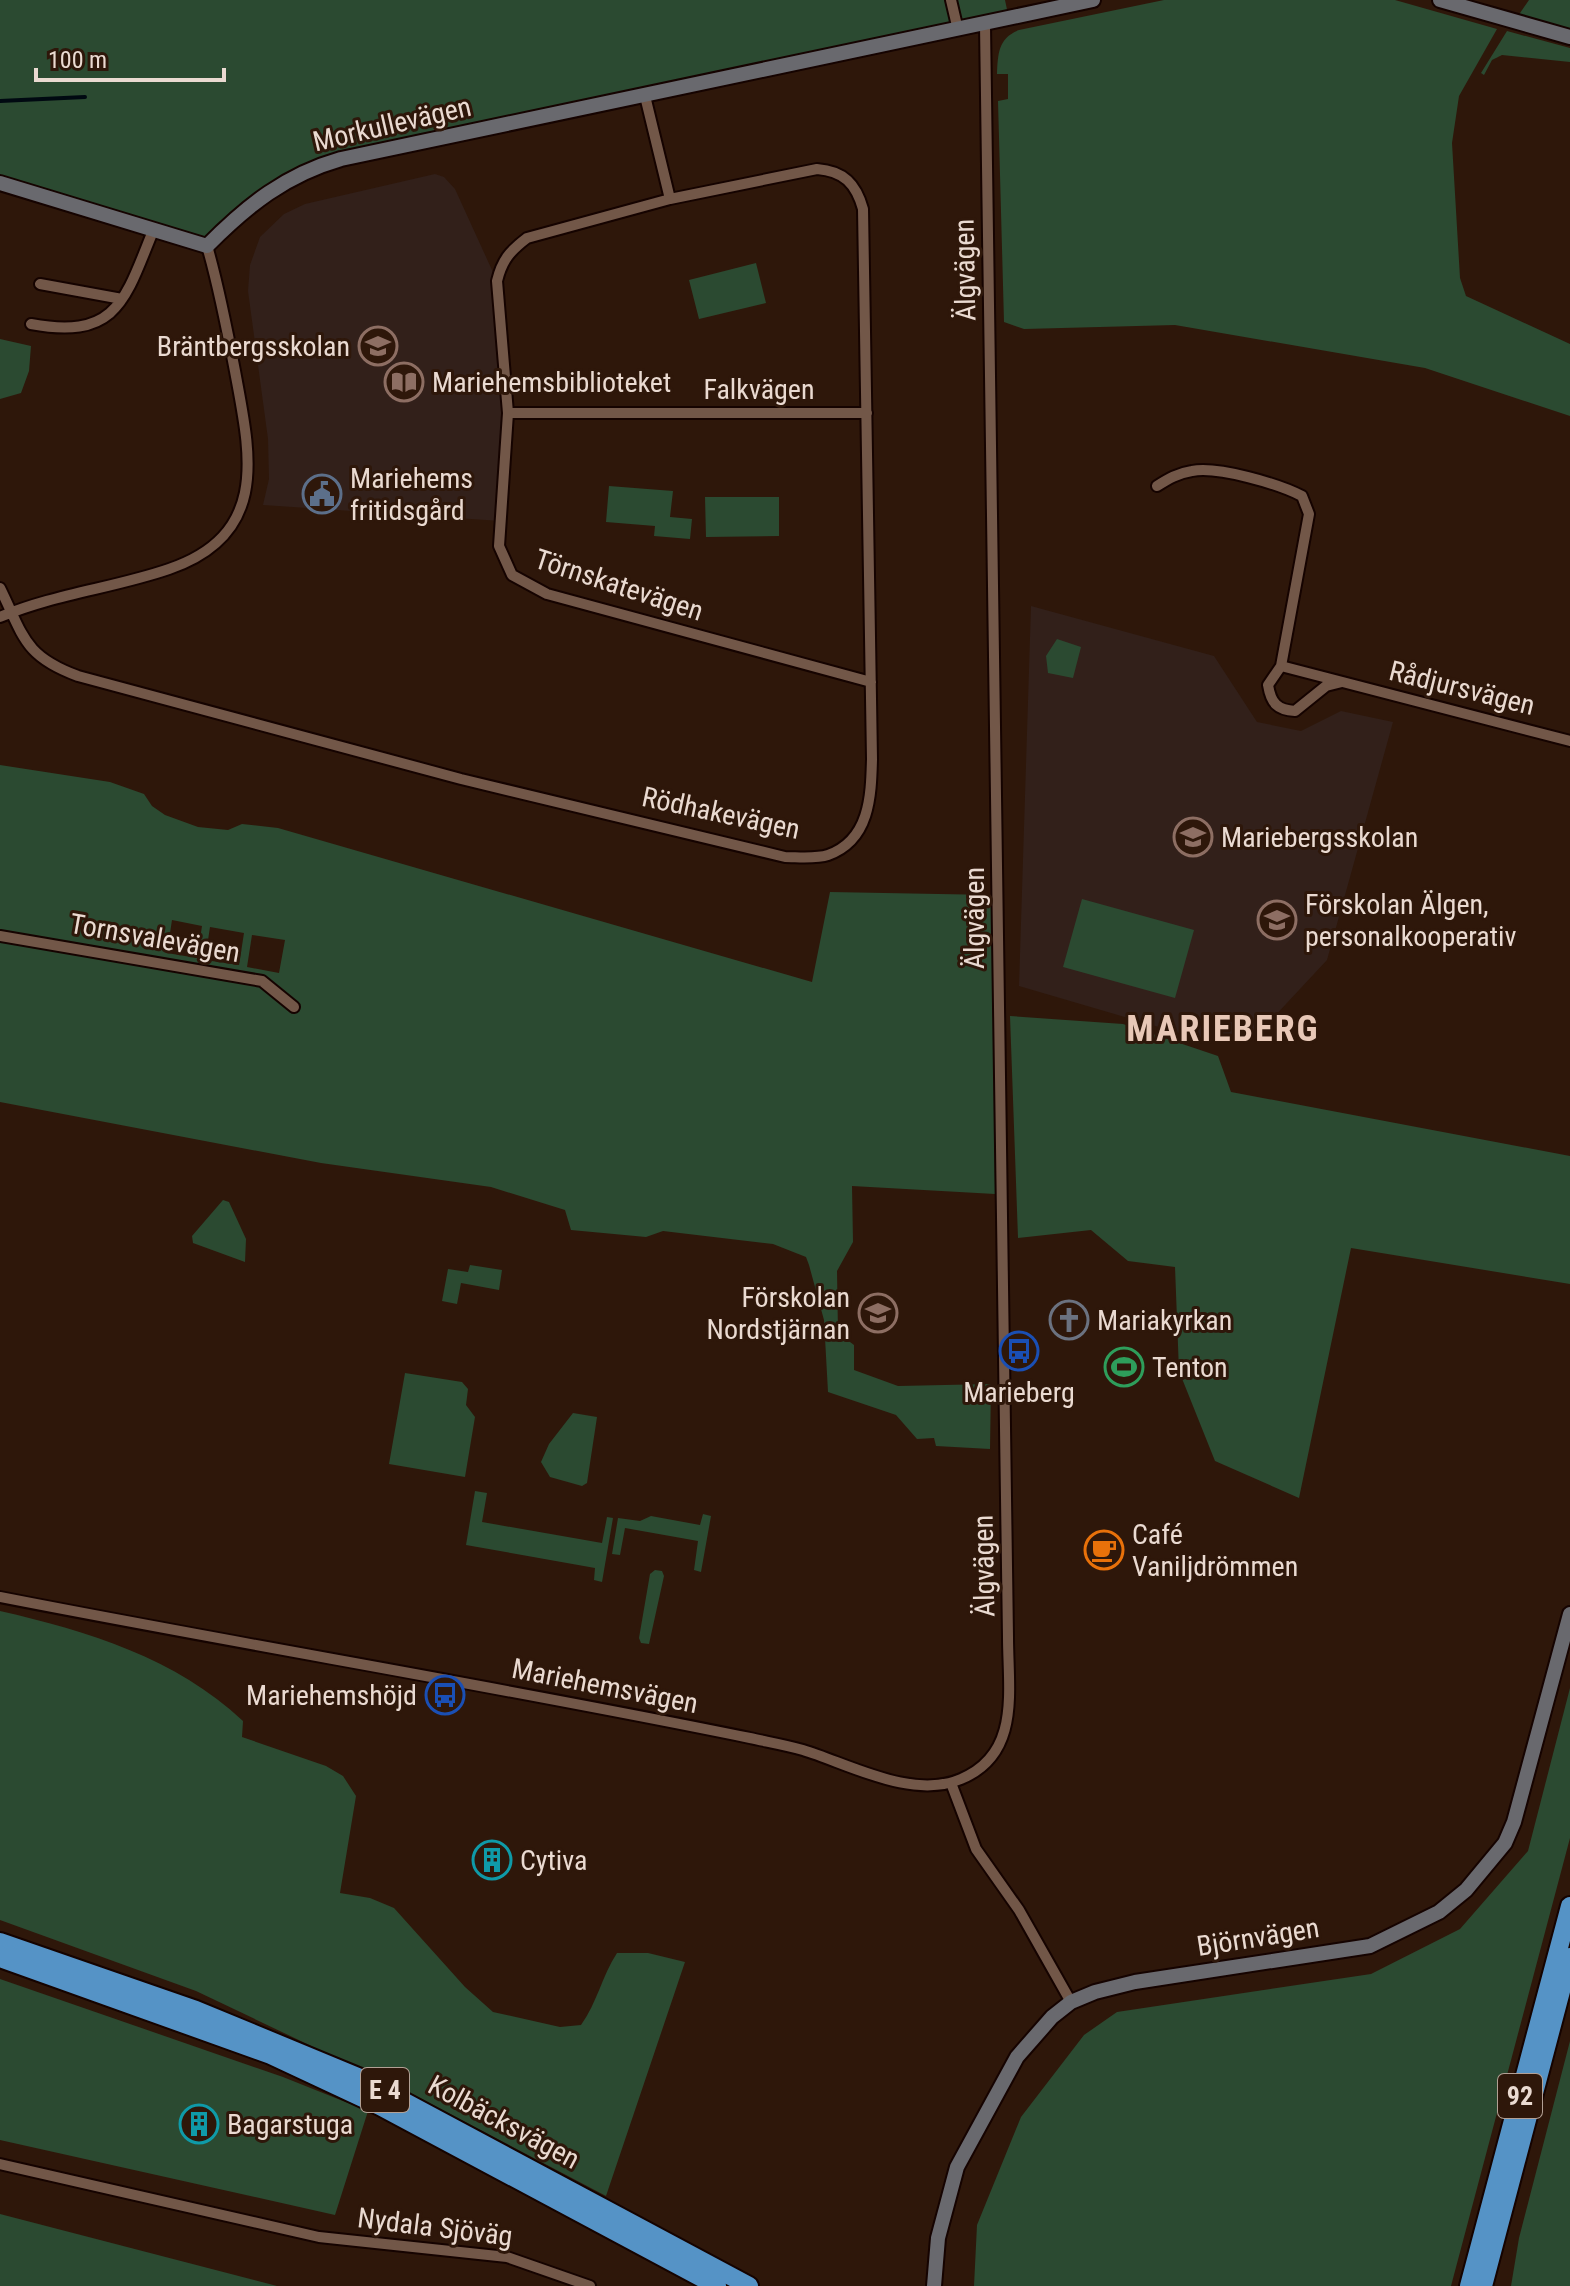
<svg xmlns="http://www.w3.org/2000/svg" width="1570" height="2286" viewBox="0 0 1570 2286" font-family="'Roboto Condensed',sans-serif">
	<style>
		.education { fill: #32201a }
		.green { fill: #2b4a31; fill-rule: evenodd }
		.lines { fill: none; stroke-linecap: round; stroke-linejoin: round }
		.stream { stroke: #000911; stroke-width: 4 }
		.street-casing { stroke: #150300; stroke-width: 14 }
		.secondary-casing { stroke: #150300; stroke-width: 18 }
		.highway-casing { stroke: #150300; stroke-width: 22 }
		.street { stroke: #725748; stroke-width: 10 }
		.secondary { stroke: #69696e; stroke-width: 14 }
		.highway { stroke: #5593c6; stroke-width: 18 }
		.labels { text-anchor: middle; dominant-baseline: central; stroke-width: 6; stroke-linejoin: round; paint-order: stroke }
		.shield { fill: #2e170a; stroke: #b2a095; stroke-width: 2 }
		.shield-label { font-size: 26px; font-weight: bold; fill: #eadad1 }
		.street-label { font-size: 28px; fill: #eadad1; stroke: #2e170a }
		.poi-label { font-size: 28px; fill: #eadad1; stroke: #2e170a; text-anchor: start }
		.district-label { font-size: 36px; font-weight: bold; letter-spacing: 2px; fill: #e8c8b7; stroke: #2e170a }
	</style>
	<rect width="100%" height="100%" fill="#2e170a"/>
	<path class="education" d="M 435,174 L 444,177 L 455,189 L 497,281 L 506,394 L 501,521 L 263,505 L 269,479 L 268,439 L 248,291 L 250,265 L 260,237 L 284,214 L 305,204 Z
		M 1031,606 L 1214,656 L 1257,722 L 1301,731 L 1341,711 L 1393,722 L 1327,960 L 1258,1034 L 1210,1042 L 1019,986 Z"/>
	<path class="green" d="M 0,0 L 1005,0 L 1009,19 L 316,166 L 207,246 L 0,183 Z
		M 1164,0 L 1395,0 L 1497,29 L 1459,96 L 1452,143 L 1460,278 L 1466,296 L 1570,344 L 1570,416 L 1425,368 L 1175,325 L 1024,329 L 1004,322 L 998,101 L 1008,99 L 1008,74 L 997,74 C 998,54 998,38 1019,30 Z
		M 1529,0 L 1570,0 L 1570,29 L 1518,16 Z
		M 1507,31 L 1570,48 L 1570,62 L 1502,55 L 1492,60 L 1484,75 L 1481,73 Z
		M 756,263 L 766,303 L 699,319 L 689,280 Z
		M 0,339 L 31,346 L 29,371 L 21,393 L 0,399 Z
		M 609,486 L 673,491 L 670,517 L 692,519 L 690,539 L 654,536 L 655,526 L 606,522 Z
		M 705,497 L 779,497 L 779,536 L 706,537 Z
		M 1057,639 L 1081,647 L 1073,678 L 1048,673 L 1046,656 Z
		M 0,765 L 110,782 L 144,794 L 152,806 L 165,815 L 198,827 L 228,830 L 242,824 L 278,828 L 812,982 L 830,892 L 993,895 L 999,1024 L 994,1046 L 995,1194 L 852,1186 L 853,1242 L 837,1271 L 838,1333 L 854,1345 L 854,1370 L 898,1386 L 991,1384 L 990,1449 L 936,1446 L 934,1438 L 917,1439 L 896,1415 L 828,1392 L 824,1320 L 809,1265 L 806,1257 L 773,1244 L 663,1231 L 646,1237 L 571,1230 L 565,1210 L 491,1187 L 321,1163 L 0,1102 ZM 172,920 L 202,926 L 197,958 L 167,953 ZM 210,927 L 244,933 L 239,965 L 205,960 ZM 252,935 L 285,940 L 279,973 L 247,967 Z
		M 1082,899 L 1194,930 L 1175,998 L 1063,967 Z
		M 1010,1016 L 1123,1024 L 1218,1056 L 1231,1092 L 1570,1156 L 1570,1284 L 1351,1248 L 1299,1498 L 1215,1461 L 1179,1371 L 1175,1267 L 1128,1261 L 1091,1230 L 1018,1238 Z
		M 223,1200 L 229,1202 L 246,1239 L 245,1262 L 193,1243 L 192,1236 Z
		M 470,1265 L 502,1270 L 499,1290 L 461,1283 L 457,1304 L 442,1301 L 448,1269 L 468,1272 Z
		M 405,1373 L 462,1382 L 468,1389 L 466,1405 L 475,1417 L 465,1477 L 389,1464 Z
		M 573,1413 L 597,1417 L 587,1483 L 582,1486 L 550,1477 L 541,1462 L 549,1444 Z
		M 475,1491 L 487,1493 L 482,1522 L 602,1543 L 607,1517 L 613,1518 L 602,1582 L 594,1580 L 595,1568 L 466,1545 Z
		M 703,1514 L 711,1516 L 701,1572 L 694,1570 L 698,1541 L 625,1528 L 620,1555 L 612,1554 L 618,1518 L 640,1521 L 651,1516 L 700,1525 Z
		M 655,1570 L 662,1571 L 664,1576 L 649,1644 L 641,1643 L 639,1638 L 650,1574 Z
		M 0,1611 C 88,1631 176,1658 243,1721 L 242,1737 L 326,1766 L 343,1776 L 356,1796 L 340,1893 L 370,1898 L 394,1908 L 465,1987 L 493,2012 L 560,2027 L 581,2025 C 597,2003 602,1976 617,1953 L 648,1953 L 685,1962 L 606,2196 L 414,2095 L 196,1991 L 0,1920 Z
		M 1570,1688 L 1570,1838 L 1451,2286 L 974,2286 L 977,2225 L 1021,2117 L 1084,2035 L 1117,2012 L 1371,1974 L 1460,1929 L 1528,1851 Z
		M 0,1979 L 283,2077 L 368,2111 L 335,2215 L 0,2140 Z
		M 1570,2041 L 1570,2286 L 1511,2286 L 1519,2238 Z
		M 0,2214 L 277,2286 L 0,2286 Z"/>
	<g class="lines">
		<path class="stream" d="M 0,101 L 85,97"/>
		<g class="street-casing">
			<path id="street" d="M 951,0 L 958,30
				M 645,96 L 670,199
				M 40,284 L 122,299
				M 31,324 C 117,340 125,300 153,231
				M 508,413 L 867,413
				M 1157,486 C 1168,479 1178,473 1192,471 C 1218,466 1279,484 1302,496 L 1309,514 L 1281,666 L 1268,685 C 1271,703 1277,710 1295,711 L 1326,686 L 1342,682
				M 0,588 C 24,637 24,656 78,676 L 461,779 L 785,857 C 798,857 816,859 828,855 C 870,840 871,796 872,759 L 863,209 C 856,184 844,171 817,169 L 670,199 L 527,238 C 510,251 502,260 497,281 L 508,413 L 499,546 L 512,575 L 547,594 L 871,682
				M 0,617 C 54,594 114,588 169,569 C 271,534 250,453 235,371 C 227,329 219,287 207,246
				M 1281,666 L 1570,741
				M 0,936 L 262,981 L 294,1007
				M 0,1597 C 250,1646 501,1687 750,1738 C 768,1742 786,1745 803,1750 C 849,1764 912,1800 961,1779 C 1021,1754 1008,1691 1008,1637 L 985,25
				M 951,1783 L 976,1849 L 1019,1910 L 1071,2002
				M 0,2164 L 319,2237 L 507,2257 L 590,2286"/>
		</g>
		<g class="secondary-casing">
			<path id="secondary" d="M 1440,0 L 1570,37
				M 0,183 L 207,246 C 248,205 285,175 341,159 L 1093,0
				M 934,2286 L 938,2238 L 957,2167 L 1017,2057 L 1052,2017 L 1071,2002 L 1095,1992 L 1135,1982 L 1370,1946 L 1439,1912 L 1466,1890 L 1505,1843 L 1514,1822 L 1570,1614"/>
		</g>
		<g class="highway-casing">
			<path id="highway" d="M 0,1942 L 196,2010 L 358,2077 L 749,2286
				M 0,1958 L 271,2055 L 380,2106 L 717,2286
				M 1469,2286 L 1570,1906
				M 1483,2286 L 1570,1957"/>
		</g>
		<use href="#street" class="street"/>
		<use href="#secondary" class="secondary"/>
		<use href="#highway" class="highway"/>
	</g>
	<defs>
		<g id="school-ring" transform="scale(2)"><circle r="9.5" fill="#2e170a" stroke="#8d6e63" stroke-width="1.5"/><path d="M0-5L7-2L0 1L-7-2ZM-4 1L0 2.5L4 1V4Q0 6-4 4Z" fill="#8d6e63"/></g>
		<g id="library-ring" transform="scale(2)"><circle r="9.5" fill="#2e170a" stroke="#8d6e63" stroke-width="1.5"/><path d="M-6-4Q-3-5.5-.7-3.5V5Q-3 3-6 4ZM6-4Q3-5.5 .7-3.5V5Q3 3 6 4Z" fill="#8d6e63"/></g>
		<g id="civic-ring" transform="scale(2)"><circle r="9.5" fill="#2e170a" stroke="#5c6f8a" stroke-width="1.5"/><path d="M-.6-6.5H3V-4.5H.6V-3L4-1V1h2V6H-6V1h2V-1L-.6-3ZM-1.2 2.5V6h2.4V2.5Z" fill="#5c6f8a"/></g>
		<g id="church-ring" transform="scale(2)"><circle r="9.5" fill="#2e170a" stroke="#6b7280" stroke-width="1.5"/><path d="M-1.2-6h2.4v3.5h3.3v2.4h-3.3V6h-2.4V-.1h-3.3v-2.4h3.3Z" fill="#6b7280"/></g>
		<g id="bus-ring" transform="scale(2)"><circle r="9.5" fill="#2e170a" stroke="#1a4fb4" stroke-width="1.5"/><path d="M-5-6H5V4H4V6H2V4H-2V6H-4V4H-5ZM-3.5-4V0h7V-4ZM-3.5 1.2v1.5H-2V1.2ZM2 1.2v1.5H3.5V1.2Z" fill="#1a4fb4"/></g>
		<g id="stadium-ring" transform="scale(2)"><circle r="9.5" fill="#2e170a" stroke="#2e9e5b" stroke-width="1.5"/><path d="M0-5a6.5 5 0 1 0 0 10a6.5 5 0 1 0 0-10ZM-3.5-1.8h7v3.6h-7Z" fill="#2e9e5b"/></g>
		<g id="cafe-ring" transform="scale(2)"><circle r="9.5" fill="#2e170a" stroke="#e8710a" stroke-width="1.5"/><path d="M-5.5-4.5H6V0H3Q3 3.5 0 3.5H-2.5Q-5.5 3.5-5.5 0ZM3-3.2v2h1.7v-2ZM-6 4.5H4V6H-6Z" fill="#e8710a"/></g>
		<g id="building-ring" transform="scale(2)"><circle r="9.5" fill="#2e170a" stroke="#0f9aa8" stroke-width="1.5"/><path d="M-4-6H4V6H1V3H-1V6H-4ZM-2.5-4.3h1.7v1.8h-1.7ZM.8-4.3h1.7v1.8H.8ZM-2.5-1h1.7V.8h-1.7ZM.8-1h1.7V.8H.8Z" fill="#0f9aa8"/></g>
	</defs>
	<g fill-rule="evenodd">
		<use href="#school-ring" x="378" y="346"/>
		<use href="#library-ring" x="404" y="382"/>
		<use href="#civic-ring" x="322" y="494"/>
		<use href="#school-ring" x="1193" y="837"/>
		<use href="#school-ring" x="1277" y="920"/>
		<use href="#school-ring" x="878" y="1313"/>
		<use href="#church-ring" x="1069" y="1320"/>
		<use href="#bus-ring" x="1019" y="1351"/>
		<use href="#stadium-ring" x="1124" y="1367"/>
		<use href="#cafe-ring" x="1104" y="1550"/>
		<use href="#bus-ring" x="445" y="1695"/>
		<use href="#building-ring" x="492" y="1860"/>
		<use href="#building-ring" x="199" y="2124"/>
	</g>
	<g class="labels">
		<g class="shield">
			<rect x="361" y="2068" width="48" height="44" rx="6"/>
			<rect x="1498" y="2074" width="44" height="44" rx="6"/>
		</g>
		<g class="shield-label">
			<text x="385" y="2090">E 4</text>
			<text x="1520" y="2096">92</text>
		</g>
		<g class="street-label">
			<text transform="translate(392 124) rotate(-13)">Morkullevägen</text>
			<text transform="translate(965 270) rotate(-91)">Älgvägen</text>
			<text x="759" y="389">Falkvägen</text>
			<text transform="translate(619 585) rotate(18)">Törnskatevägen</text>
			<text transform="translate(1462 688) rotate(14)">Rådjursvägen</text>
			<text transform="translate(721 813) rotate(12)">Rödhakevägen</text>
			<text transform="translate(974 918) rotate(-90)">Älgvägen</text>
			<text transform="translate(155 938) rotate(10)">Tornsvalevägen</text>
			<text transform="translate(984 1566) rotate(-91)">Älgvägen</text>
			<text transform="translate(605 1686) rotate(11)">Mariehemsvägen</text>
			<text transform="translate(1258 1937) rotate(-9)">Björnvägen</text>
			<text transform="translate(504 2122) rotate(28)">Kolbäcksvägen</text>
			<text transform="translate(435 2227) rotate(7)">Nydala Sjöväg</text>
		</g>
		<g class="poi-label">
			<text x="350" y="346" text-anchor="end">Bräntbergsskolan</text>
			<text x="432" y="382">Mariehemsbiblioteket</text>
			<text x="350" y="478">Mariehems<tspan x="350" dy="32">fritidsgård</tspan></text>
			<text x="1221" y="837">Mariebergsskolan</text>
			<text x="1305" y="904">Förskolan Älgen,<tspan x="1305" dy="32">personalkooperativ</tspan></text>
			<text x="850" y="1297" text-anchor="end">Förskolan<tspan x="850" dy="32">Nordstjärnan</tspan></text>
			<text x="1097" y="1320">Mariakyrkan</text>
			<text x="1152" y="1367">Tenton</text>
			<text x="1019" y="1392" text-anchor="middle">Marieberg</text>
			<text x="1132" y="1534">Café<tspan x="1132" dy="32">Vaniljdrömmen</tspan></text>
			<text x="417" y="1695" text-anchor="end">Mariehemshöjd</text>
			<text x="520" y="1860">Cytiva</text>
			<text x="227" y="2124">Bagarstuga</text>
		</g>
		<g class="district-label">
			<text x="1223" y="1029">MARIEBERG</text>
		</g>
	</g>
	<path d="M36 68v12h188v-12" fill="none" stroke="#eadad1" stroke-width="4"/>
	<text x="48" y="68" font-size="24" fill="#eadad1" stroke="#2e170a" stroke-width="6" paint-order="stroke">100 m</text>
</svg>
